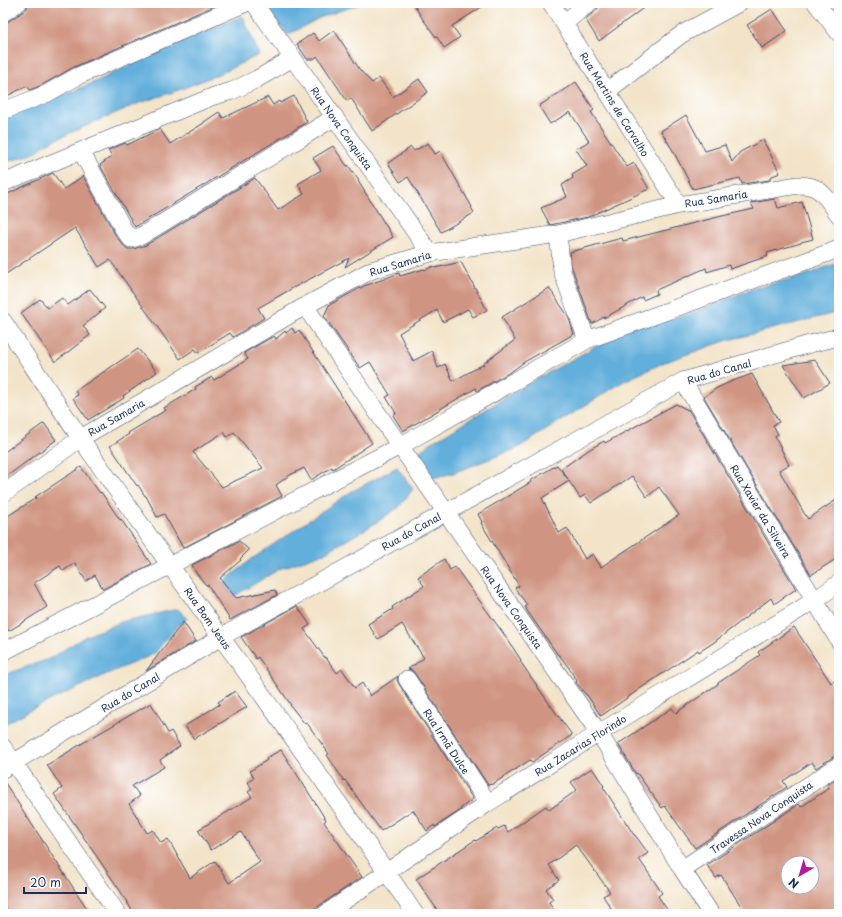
<svg xmlns="http://www.w3.org/2000/svg" width="842" height="917" viewBox="0 0 842 917" font-family="'Playpen Sans',sans-serif">
	<style>
		.water { fill: #62afdb; stroke: #3e6f9c }
		.building { fill: #d09582; fill-rule: evenodd }
		.lines { fill: none; stroke-linecap: round; stroke-linejoin: round }
		.minor-casing { stroke: #3b4a6e; stroke-width: 18 }
		.minor { stroke: #fff; stroke-width: 17 }
		.labels { text-anchor: middle; dominant-baseline: central; stroke-width: 3; stroke-linejoin: round; paint-order: stroke }
		.street-label { font-size: 10px; fill: #1b2f5e; stroke: #fff }
	</style>
	<rect width="100%" height="100%" fill="#fff"/>
	<filter id="ink" filterUnits="userSpaceOnUse"><feTurbulence type="fractalNoise" baseFrequency=".025" numOctaves="2"/><feDisplacementMap in="SourceGraphic" scale="8" xChannelSelector="R" yChannelSelector="G"/><feConvolveMatrix kernelMatrix="1 2 1 2 8 2 1 2 1" color-interpolation-filters="sRGB"/></filter>
	<filter id="wash" filterUnits="userSpaceOnUse"><feTurbulence type="fractalNoise" baseFrequency=".012" numOctaves="4" result="noise"/><feDisplacementMap in="SourceGraphic" scale="16" xChannelSelector="R" yChannelSelector="G"/><feGaussianBlur stdDeviation="0.9" result="paint"/><feColorMatrix in="noise" values="0 0 0 0 0 0 0 0 0 0 0 0 0 0 0 0 0 1.4 0 .05"/><feComposite in="paint" operator="in"/></filter>
	<g filter="url(#wash)">
		<rect width="100%" height="100%" fill="#f3e4c9"/>
		<path class="water" d="M 281,3 L 363,3 L 319,18 L 288,35 L 267,10 Z
			M 243,16 L 259,55 L 214,76 L 179,90 L 137,104 L 90,124 L 48,143 L 32,154 L 3,163 L 3,115 C 34,105 65,95 95,82 C 111,75 126,66 141,59 C 175,44 208,30 243,16 Z
			M 839,262 L 839,312 L 725,341 L 665,362 L 624,381 L 518,448 L 453,473 L 429,479 L 414,456 L 432,442 L 467,421 L 522,387 L 584,353 L 634,323 L 687,315 L 755,288 L 806,275 Z
			M 397,467 L 413,489 L 399,507 L 371,526 L 324,553 L 279,569 L 223,603 L 212,591 L 252,559 L 349,493 Z
			M 178,609 L 187,619 L 178,625 L 154,654 L 107,674 L 32,709 L 3,725 L 3,677 L 9,673 L 49,659 L 86,636 L 124,621 Z"/>
		<g id="blocks">
			<path class="building" d="M 28,3 L 221,3 L 74,67 L 42,85 L 30,90 L 27,86 L 3,98 L 3,23 L 9,21 L 24,11 L 27,8 Z
				M 413,3 L 488,3 L 452,26 L 460,37 L 444,48 L 437,37 L 436,37 L 422,18 Z
				M 599,3 L 650,3 L 599,41 L 585,19 L 596,11 L 598,7 Z
				M 772,9 L 787,31 L 762,48 L 747,25 Z
				M 334,30 L 360,70 L 372,83 L 379,78 L 393,97 L 419,79 L 428,92 L 372,131 L 351,98 L 347,101 L 317,56 L 314,59 L 307,59 L 297,44 L 313,33 L 319,41 Z
				M 576,82 L 594,110 L 591,112 L 627,167 L 634,163 L 649,189 L 588,217 L 550,225 L 541,208 L 567,197 L 562,185 L 573,178 L 572,175 L 587,166 L 576,149 L 589,141 L 570,112 L 550,124 L 539,106 Z
				M 294,96 L 307,122 L 135,227 L 100,165 L 112,156 L 108,150 L 125,143 L 127,145 L 160,129 L 170,144 L 204,123 L 204,122 L 219,112 L 223,118 L 268,97 L 273,105 L 279,101 L 280,103 Z
				M 686,115 L 705,151 L 725,145 L 732,162 L 740,152 L 763,140 L 780,173 L 770,177 L 770,180 L 742,184 L 740,178 L 693,189 L 672,149 L 661,131 Z
				M 428,143 L 435,154 L 440,151 L 472,207 L 471,207 L 474,213 L 441,232 L 408,177 L 400,182 L 388,163 L 411,147 L 414,151 Z
				M 333,146 L 347,166 L 348,165 L 359,181 L 358,181 L 393,237 L 345,267 L 349,258 L 291,289 L 258,308 L 264,318 L 233,337 L 230,333 L 198,353 L 195,349 L 180,359 L 110,260 L 99,267 L 75,228 L 3,276 L 3,196 L 53,173 L 64,189 L 83,176 L 116,236 L 123,245 L 128,249 L 133,249 L 146,245 L 255,178 L 278,210 L 304,194 L 298,184 L 321,170 L 313,158 Z
				M 775,199 L 778,208 L 802,202 L 813,239 L 801,242 L 801,243 L 767,253 L 768,256 L 730,269 L 729,265 L 707,272 L 706,268 L 656,290 L 657,294 L 643,300 L 642,297 L 604,318 L 604,317 L 592,324 L 571,265 L 570,252 L 622,238 L 623,241 L 722,216 L 754,209 L 751,203 Z
				M 461,262 L 487,310 L 473,317 L 468,309 L 443,322 L 437,310 L 399,333 L 413,361 L 432,351 L 438,368 L 445,364 L 453,381 L 484,364 L 484,363 L 515,340 L 502,317 L 549,288 L 568,316 L 574,334 L 524,362 L 512,371 L 477,391 L 476,388 L 403,431 L 393,415 L 396,413 L 386,397 L 390,395 L 370,362 L 360,368 L 324,316 L 329,305 L 364,286 L 384,279 L 399,273 L 400,276 L 424,269 L 425,270 L 434,266 L 435,268 Z
				M 90,289 L 105,308 L 83,326 L 90,335 L 55,362 L 21,313 L 40,299 L 48,308 L 62,298 L 68,305 Z
				M 292,328 L 295,333 L 299,330 L 372,443 L 333,469 L 332,467 L 311,480 L 304,468 L 290,475 L 276,485 L 282,496 L 183,548 L 164,514 L 157,517 L 146,496 L 145,496 L 138,485 L 137,486 L 110,446 L 129,434 L 128,433 L 166,410 L 164,408 L 196,389 L 195,387 L 212,377 L 214,380 L 248,359 L 244,353 L 274,336 L 276,339 L 285,331 L 286,333 ZM 224,432 L 227,437 L 234,432 L 263,468 L 222,487 L 193,452 Z
				M 138,349 L 157,372 L 123,396 L 124,398 L 88,420 L 73,398 L 78,395 L 75,391 Z
				M 815,360 L 830,383 L 804,398 L 783,365 Z
				M 752,374 L 779,422 L 773,425 L 778,434 L 775,436 L 789,465 L 779,470 L 807,518 L 808,519 L 839,498 L 839,557 L 811,575 L 704,397 L 717,388 L 730,382 Z
				M 676,404 L 688,410 L 688,409 L 796,589 L 774,604 L 771,598 L 713,643 L 699,652 L 698,650 L 647,684 L 601,716 L 587,695 L 586,695 L 576,682 L 577,681 L 569,668 L 559,655 L 558,655 L 528,612 L 525,607 L 527,605 L 515,588 L 519,586 L 481,523 L 482,522 L 478,514 L 513,493 L 531,482 L 530,481 L 557,465 L 568,479 L 561,469 L 590,449 L 604,441 L 605,443 ZM 632,476 L 647,497 L 659,487 L 679,515 L 601,567 L 593,554 L 585,559 L 567,528 L 559,533 L 542,498 L 569,481 L 580,498 L 585,495 L 591,503 Z
				M 44,423 L 56,440 L 3,479 L 3,453 Z
				M 81,467 L 100,493 L 101,492 L 120,520 L 121,519 L 151,564 L 103,589 L 95,575 L 86,581 L 75,563 L 63,571 L 60,566 L 34,583 L 47,607 L 9,631 L 3,622 L 3,519 L 36,498 L 35,497 Z
				M 239,541 L 249,550 L 240,559 L 241,560 L 220,578 L 236,598 L 275,590 L 277,595 L 230,620 L 208,585 L 206,585 L 196,573 L 192,565 Z
				M 444,559 L 450,570 L 455,567 L 506,637 L 521,660 L 520,661 L 546,699 L 572,735 L 532,762 L 530,760 L 493,784 L 488,785 L 415,674 L 412,670 L 408,669 L 424,658 L 402,624 L 378,639 L 368,624 L 393,609 L 392,607 L 424,586 L 418,577 Z
				M 297,606 L 310,625 L 304,629 L 325,658 L 326,658 L 337,673 L 342,669 L 355,688 L 362,683 L 370,696 L 398,676 L 397,680 L 399,684 L 473,799 L 460,809 L 461,810 L 435,827 L 434,825 L 427,831 L 413,810 L 381,831 L 345,780 L 344,781 L 327,755 L 329,754 L 307,723 L 305,724 L 290,705 L 291,705 L 258,657 L 256,659 L 241,637 Z
				M 183,622 L 196,641 L 146,671 L 168,642 Z
				M 794,627 L 831,683 L 839,678 L 839,755 L 833,757 L 816,768 L 812,762 L 783,781 L 787,787 L 695,848 L 665,806 L 662,808 L 637,773 L 636,774 L 618,744 L 672,708 L 676,713 L 718,684 L 718,683 L 760,655 L 758,652 Z
				M 235,691 L 247,707 L 194,739 L 185,726 L 220,704 L 218,702 Z
				M 151,703 L 168,733 L 171,731 L 180,746 L 160,760 L 164,767 L 132,786 L 140,796 L 129,804 L 147,833 L 153,830 L 161,843 L 168,839 L 190,878 L 215,861 L 229,883 L 260,862 L 241,832 L 211,850 L 198,830 L 252,797 L 248,792 L 252,789 L 248,782 L 254,778 L 250,771 L 267,760 L 266,758 L 281,750 L 300,779 L 326,820 L 324,822 L 362,877 L 307,914 L 134,914 L 121,892 L 54,794 L 62,788 L 47,765 L 86,741 Z
				M 592,768 L 604,786 L 603,787 L 634,835 L 635,835 L 648,853 L 639,859 L 662,893 L 658,896 L 670,914 L 615,914 L 603,896 L 610,892 L 576,845 L 549,865 L 559,880 L 546,889 L 553,899 L 549,902 L 556,914 L 440,914 L 416,879 L 475,840 L 476,841 L 497,828 L 498,829 L 504,826 L 508,832 L 546,806 L 549,810 L 577,790 L 571,782 Z
				M 839,777 L 839,914 L 746,914 L 721,875 L 716,878 L 707,865 L 799,804 L 801,807 L 829,788 L 827,785 ZM 788,863 L 812,863 L 812,887 L 788,887 Z
				M 3,780 L 78,895 L 91,914 L 10,914 L 3,903 Z"/>
		</g>
	</g>
	<g filter="url(#ink)">
		<use href="#blocks" fill-opacity="0" stroke="#3b4a6e" stroke-width="1"/>
		<g class="lines">
			<g class="minor-casing">
				<path id="minor" d="M 254,3 L 430,253
					M 551,3 L 679,205
					M 816,3 L 839,33
					M 3,13 L 18,3
					M 564,23 L 589,3
					M 607,91 L 682,34 L 739,3
					M 3,111 L 46,94 L 78,76 L 246,3
					M 81,151 L 124,230 L 131,239 L 141,236 L 335,117
					M 3,183 L 214,96 L 232,91 L 257,79 L 293,58
					M 558,234 L 562,271 L 587,340
					M 305,306 L 400,446 L 599,733 L 682,869 L 711,914
					M 3,321 C 29,360 54,400 81,439 C 191,598 307,753 415,914
					M 683,381 L 748,489 L 839,641
					M 3,494 L 81,438 L 305,306 L 372,270 L 430,253 L 558,234 L 679,205 L 798,185 C 804,185 809,185 815,188 C 825,193 832,206 839,215
					M 3,652 L 400,446 L 587,340 L 839,249
					M 407,679 L 488,803
					M 3,747 L 118,914
					M 3,769 L 221,637 L 683,381 L 810,344 L 839,337
					M 682,869 L 839,765
					M 325,914 L 488,803 L 599,733 L 815,600 L 839,583"/>
			</g>
			<use href="#minor" class="minor"/>
		</g>
	</g>
	<g class="labels">
		<g class="street-label">
			<text transform="translate(615 104) rotate(58)">Rua Martins de Carvalho</text>
			<text transform="translate(342 128) rotate(55)">Rua Nova Conquista</text>
			<text transform="translate(716 198) rotate(-9)">Rua Samaria</text>
			<text transform="translate(400 263) rotate(-17)">Rua Samaria</text>
			<text transform="translate(719 371) rotate(-16)">Rua do Canal</text>
			<text transform="translate(116 417) rotate(-30)">Rua Samaria</text>
			<text transform="translate(761 511) rotate(59)">Rua Xavier da Silveira</text>
			<text transform="translate(411 531) rotate(-29)">Rua do Canal</text>
			<text transform="translate(512 607) rotate(55)">Rua Nova Conquista</text>
			<text transform="translate(208 618) rotate(55)">Rua Bom Jesus</text>
			<text transform="translate(130 692) rotate(-31)">Rua do Canal</text>
			<text transform="translate(447 741) rotate(57)">Rua Irmã Dulce</text>
			<text transform="translate(580 745) rotate(-32)">Rua Zacarias Florindo</text>
			<text transform="translate(761 817) rotate(-34)">Travessa Nova Conquista</text>
		</g>
	</g>
	<rect width="842" height="917" fill="none" stroke="#fff" stroke-width="16"/>
	<g transform="translate(800 875) rotate(218)"><circle r="19" fill="#ffffff" stroke="#a4acbf"/>
	<path d="M0-3L7 15L0 10L-7 15Z" fill="#b5179e"/>
	<text y="-6" font-size="11" font-weight="bold" text-anchor="middle" fill="#1b2f5e">N</text>
	</g>
	<path d="M24 887v6h62v-6" fill="none" stroke="#1b2f5e" stroke-width="2"/>
	<text x="30" y="887" font-size="12" fill="#1b2f5e" stroke="#ffffff" stroke-width="3" paint-order="stroke">20 m</text>
</svg>
